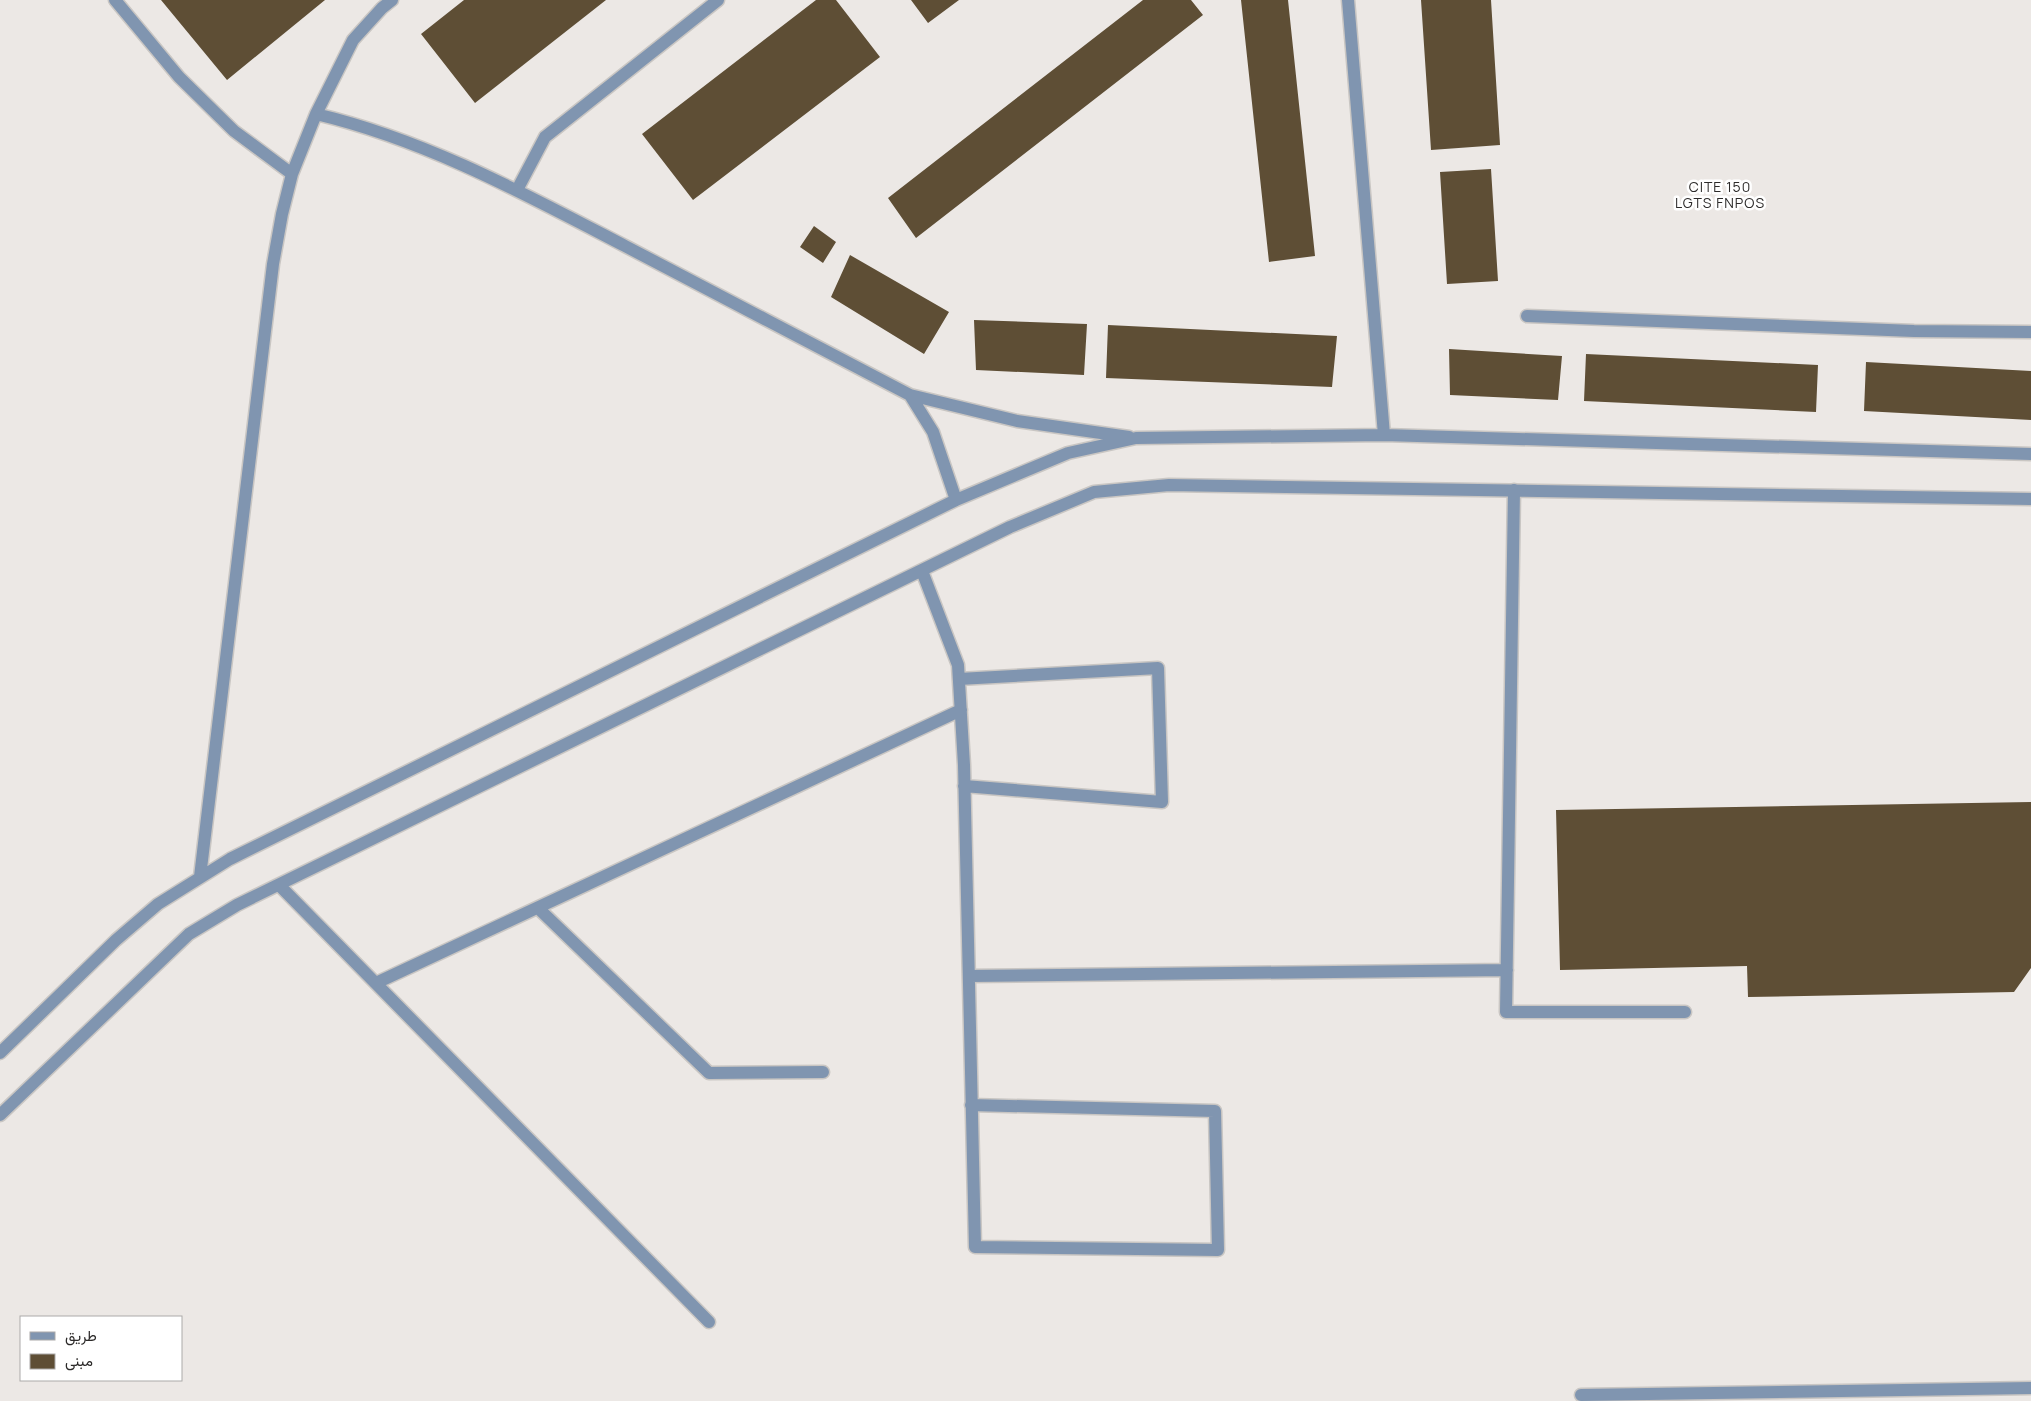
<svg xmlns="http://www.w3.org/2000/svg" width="2031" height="1401" viewBox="0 0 2031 1401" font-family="Manrope,Vazirmatn,sans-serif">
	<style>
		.building { fill: #5e4e35 }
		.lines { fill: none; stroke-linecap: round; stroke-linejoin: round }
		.street-casing { stroke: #c9c6c3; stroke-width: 15 }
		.street { stroke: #8095b0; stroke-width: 12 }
		.labels { text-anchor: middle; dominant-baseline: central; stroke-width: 5; stroke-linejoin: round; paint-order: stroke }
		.neighbourhood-label { font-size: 14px; letter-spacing: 1px; fill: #2c2a29; stroke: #fff }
	</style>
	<rect width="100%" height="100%" fill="#ece8e5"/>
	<path class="building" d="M 161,0 L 325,0 L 227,80 Z
		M 464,0 L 606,0 L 475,103 L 421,34 Z
		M 816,0 L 836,0 L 880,57 L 693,200 L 642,134 Z
		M 911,0 L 959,0 L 928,23 Z
		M 1143,0 L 1191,0 L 1203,15 L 916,238 L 888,198 Z
		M 1241,0 L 1288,0 L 1315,256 L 1269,262 Z
		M 1421,0 L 1491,0 L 1500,145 L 1431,150 Z
		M 1491,169 L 1498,281 L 1447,284 L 1440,172 Z
		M 814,226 L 836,242 L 823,263 L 800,247 Z
		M 850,255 L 949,312 L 924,354 L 831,297 Z
		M 974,320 L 1087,324 L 1084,375 L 976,370 Z
		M 1108,325 L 1337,336 L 1332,387 L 1106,378 Z
		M 1449,349 L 1562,356 L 1558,400 L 1450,395 Z
		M 1586,354 L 1818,365 L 1816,412 L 1584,401 Z
		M 1866,362 L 2031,371 L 2031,420 L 1864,411 Z
		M 2031,802 L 2031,968 L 2014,992 L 1748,997 L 1747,966 L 1560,970 L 1556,810 Z"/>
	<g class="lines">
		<g class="street-casing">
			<path id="street" d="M 115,0 L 179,77 L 234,131 L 292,174
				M 1348,0 L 1384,435
				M 316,114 C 426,140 525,194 625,246 C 720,296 815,345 910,395
				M 517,190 L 545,137 L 718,0
				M 1527,316 L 1914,331 L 2031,332
				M 1514,490 L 1506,1012 L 1685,1012
				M 956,500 L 933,432 L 910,395 L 1017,421 L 1129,437
				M 922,571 L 958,665 L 964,765 L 975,1247 L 1218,1250 L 1215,1111 L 971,1105
				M 959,679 L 1158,668 L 1162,802 L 964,786
				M 200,877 L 273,264 L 282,214 L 292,174 L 316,114 L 353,40 L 382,8 L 392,0
				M 279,885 L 709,1322
				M 538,908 L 709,1073 L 823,1072
				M 969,976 L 1507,970
				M 376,983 L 961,710
				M 0,1053 L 116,940 L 158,904 L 230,859 L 956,500 L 1068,453 L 1136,438 L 1384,435 L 2031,454
				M 0,1115 L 189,934 L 237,905 L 1010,527 L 1094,492 L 1169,485 L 2031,499
				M 1581,1395 L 2031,1388"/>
		</g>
		<use href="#street" class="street"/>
	</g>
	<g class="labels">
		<g class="neighbourhood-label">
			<text x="1720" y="186">CITE 150<tspan x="1720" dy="16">LGTS FNPOS</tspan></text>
		</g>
	</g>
	<rect x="20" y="1316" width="162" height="65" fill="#ffffff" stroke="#abaaa9"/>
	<rect x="30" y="1332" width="25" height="8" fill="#8095b0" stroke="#abaaa9"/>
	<text x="65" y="1341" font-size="15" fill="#2c2a29">طريق</text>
	<rect x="30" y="1354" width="25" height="15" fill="#5e4e35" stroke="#abaaa9"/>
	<text x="65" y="1366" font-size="15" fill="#2c2a29">مبنى</text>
</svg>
